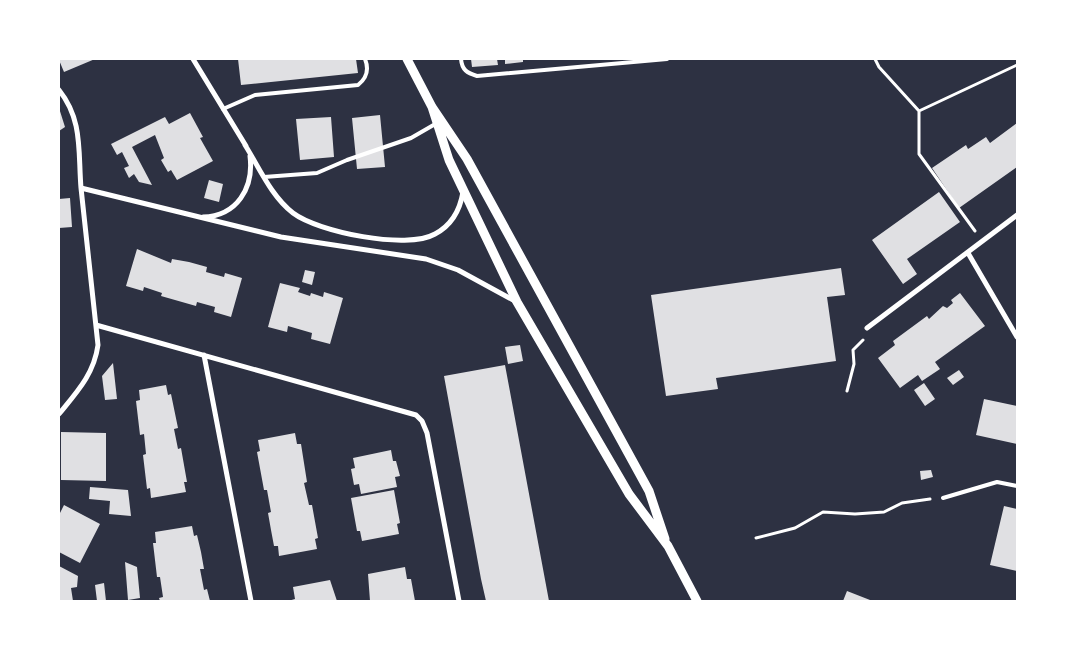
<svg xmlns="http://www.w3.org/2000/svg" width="1076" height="660" viewBox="0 0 1076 660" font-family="'Varela Round',sans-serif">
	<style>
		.building { fill: #e0e0e3 }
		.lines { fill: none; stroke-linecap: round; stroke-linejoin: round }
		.path { stroke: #fff; stroke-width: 3 }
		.service { stroke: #fff; stroke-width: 4 }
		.minor { stroke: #fff; stroke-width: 5 }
		.tertiary { stroke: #fff; stroke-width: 9 }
	</style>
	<rect width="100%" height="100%" fill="#2d3142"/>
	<path class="building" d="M 62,59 L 95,59 L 64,72 L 59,60 Z
		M 238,59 L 356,59 L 358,73 L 241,85 Z
		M 471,59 L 497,59 L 498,65 L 472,67 Z
		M 505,59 L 523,59 L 523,62 L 505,64 Z
		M 59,108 L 65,127 L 59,131 Z
		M 190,113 L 203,137 L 200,138 L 213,161 L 177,180 L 171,170 L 168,172 L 161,160 L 164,158 L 155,135 L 132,147 L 152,185 L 139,182 L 134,174 L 129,178 L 124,168 L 129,166 L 122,152 L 117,155 L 111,144 L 165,117 L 169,124 Z
		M 380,115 L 385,167 L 357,169 L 352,118 Z
		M 331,117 L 334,157 L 300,160 L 296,119 Z
		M 1017,123 L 1017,167 L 959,208 L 932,168 L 966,145 L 968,149 L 986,137 L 990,143 Z
		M 209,180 L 223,184 L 219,202 L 204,198 Z
		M 939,192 L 960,222 L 907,259 L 917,274 L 903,284 L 872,240 Z
		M 70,198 L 72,227 L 59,228 L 59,199 Z
		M 137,249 L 171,263 L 172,259 L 189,262 L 207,267 L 206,272 L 224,277 L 225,273 L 242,278 L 231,317 L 214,312 L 215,307 L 197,302 L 196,306 L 161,296 L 162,293 L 144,287 L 143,291 L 126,286 Z
		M 841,268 L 845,295 L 827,297 L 836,361 L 716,378 L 718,389 L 666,396 L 651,295 Z
		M 305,270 L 315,272 L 312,285 L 302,282 Z
		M 280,283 L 300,288 L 298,292 L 310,296 L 311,293 L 323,297 L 324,292 L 343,298 L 330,344 L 311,339 L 312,333 L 288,326 L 287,332 L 268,327 Z
		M 960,293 L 985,326 L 935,362 L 940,369 L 922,381 L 918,375 L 900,388 L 878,358 L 895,345 L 893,341 L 927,316 L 929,319 L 943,306 L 947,308 L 953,303 L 951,300 Z
		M 520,345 L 523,361 L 508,364 L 505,347 Z
		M 113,363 L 117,399 L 105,400 L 102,376 Z
		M 505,365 L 524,467 L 549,601 L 486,601 L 481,579 L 444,376 Z
		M 959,370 L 964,377 L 953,385 L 947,378 Z
		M 924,383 L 935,399 L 925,406 L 914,390 Z
		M 166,385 L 168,395 L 171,394 L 178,428 L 174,429 L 178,449 L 181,448 L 187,482 L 184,482 L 186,492 L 151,498 L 150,488 L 147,489 L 143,455 L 146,454 L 144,434 L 140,435 L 136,401 L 140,400 L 139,390 Z
		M 984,399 L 1017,406 L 1017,444 L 976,435 Z
		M 61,432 L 106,433 L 106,481 L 61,480 Z
		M 295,433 L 297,444 L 301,444 L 307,482 L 304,483 L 309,505 L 312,505 L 318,538 L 315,539 L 317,549 L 279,556 L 278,546 L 274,546 L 271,530 L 268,513 L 271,512 L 267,490 L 264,490 L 257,452 L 260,451 L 258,440 Z
		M 391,450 L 393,461 L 396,461 L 400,476 L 395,477 L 397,487 L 361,494 L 359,484 L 354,485 L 351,469 L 355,468 L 353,458 Z
		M 931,470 L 933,477 L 921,480 L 920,471 Z
		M 90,487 L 128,490 L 131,516 L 109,514 L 110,501 L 89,499 Z
		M 394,490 L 400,523 L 397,524 L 399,534 L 362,541 L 360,531 L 357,531 L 351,498 Z
		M 64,505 L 100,524 L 80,563 L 59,552 L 59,515 Z
		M 1004,506 L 1017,509 L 1017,571 L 990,565 Z
		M 192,526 L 194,536 L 197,535 L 201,552 L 204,569 L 200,569 L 204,590 L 207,589 L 210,601 L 160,601 L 159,598 L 163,597 L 160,577 L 157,577 L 153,543 L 156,543 L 155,532 Z
		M 125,562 L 137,567 L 140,598 L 128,600 Z
		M 59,566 L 78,576 L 77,587 L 71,588 L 73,601 L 59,601 Z
		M 405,567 L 407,579 L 411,579 L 415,601 L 370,601 L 368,574 Z
		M 330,580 L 337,601 L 288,601 L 295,599 L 293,587 Z
		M 104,583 L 106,601 L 97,601 L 95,585 Z
		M 847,591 L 870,600 L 869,601 L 843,601 Z"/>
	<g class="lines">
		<path class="path" d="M 875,59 L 879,67 L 919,111 L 919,154 L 975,231
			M 919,111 L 1017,65
			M 847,391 L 854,364 L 853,350 L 863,340
			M 756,538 L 795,528 L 823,512 L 855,514 L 884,512 L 902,503 L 930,499"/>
		<path class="service" d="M 461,59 C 462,70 467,73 477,76 L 667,59
			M 223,109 L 255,95 L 358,85 C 367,78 369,69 365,59
			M 264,177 L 317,173 L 347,160 L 411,138 L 437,123
			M 943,498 L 997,482 L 1017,486"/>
		<path class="minor" d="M 193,59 L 246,146
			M 59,90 C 83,120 78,151 81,188 L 281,237 L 426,259 L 458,270 L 515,301
			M 245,145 C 259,167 271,196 293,213 C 318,232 407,250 435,234 C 452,225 460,210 463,192
			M 203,217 C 237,216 254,188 250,156
			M 968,253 L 1017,337
			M 96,325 L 416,415 L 422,421 L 427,433 L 459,601
			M 867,328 L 1017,215
			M 204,355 L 251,601
			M 59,414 C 77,392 94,374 98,345 L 81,188"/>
		<path class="tertiary" d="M 407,59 L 432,107 L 467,159 L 649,491 L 665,539
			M 432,107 L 449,160 L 517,302 L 629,494 L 668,546 L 697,601"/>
	</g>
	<rect width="1076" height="660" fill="none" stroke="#ffffff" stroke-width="120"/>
</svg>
